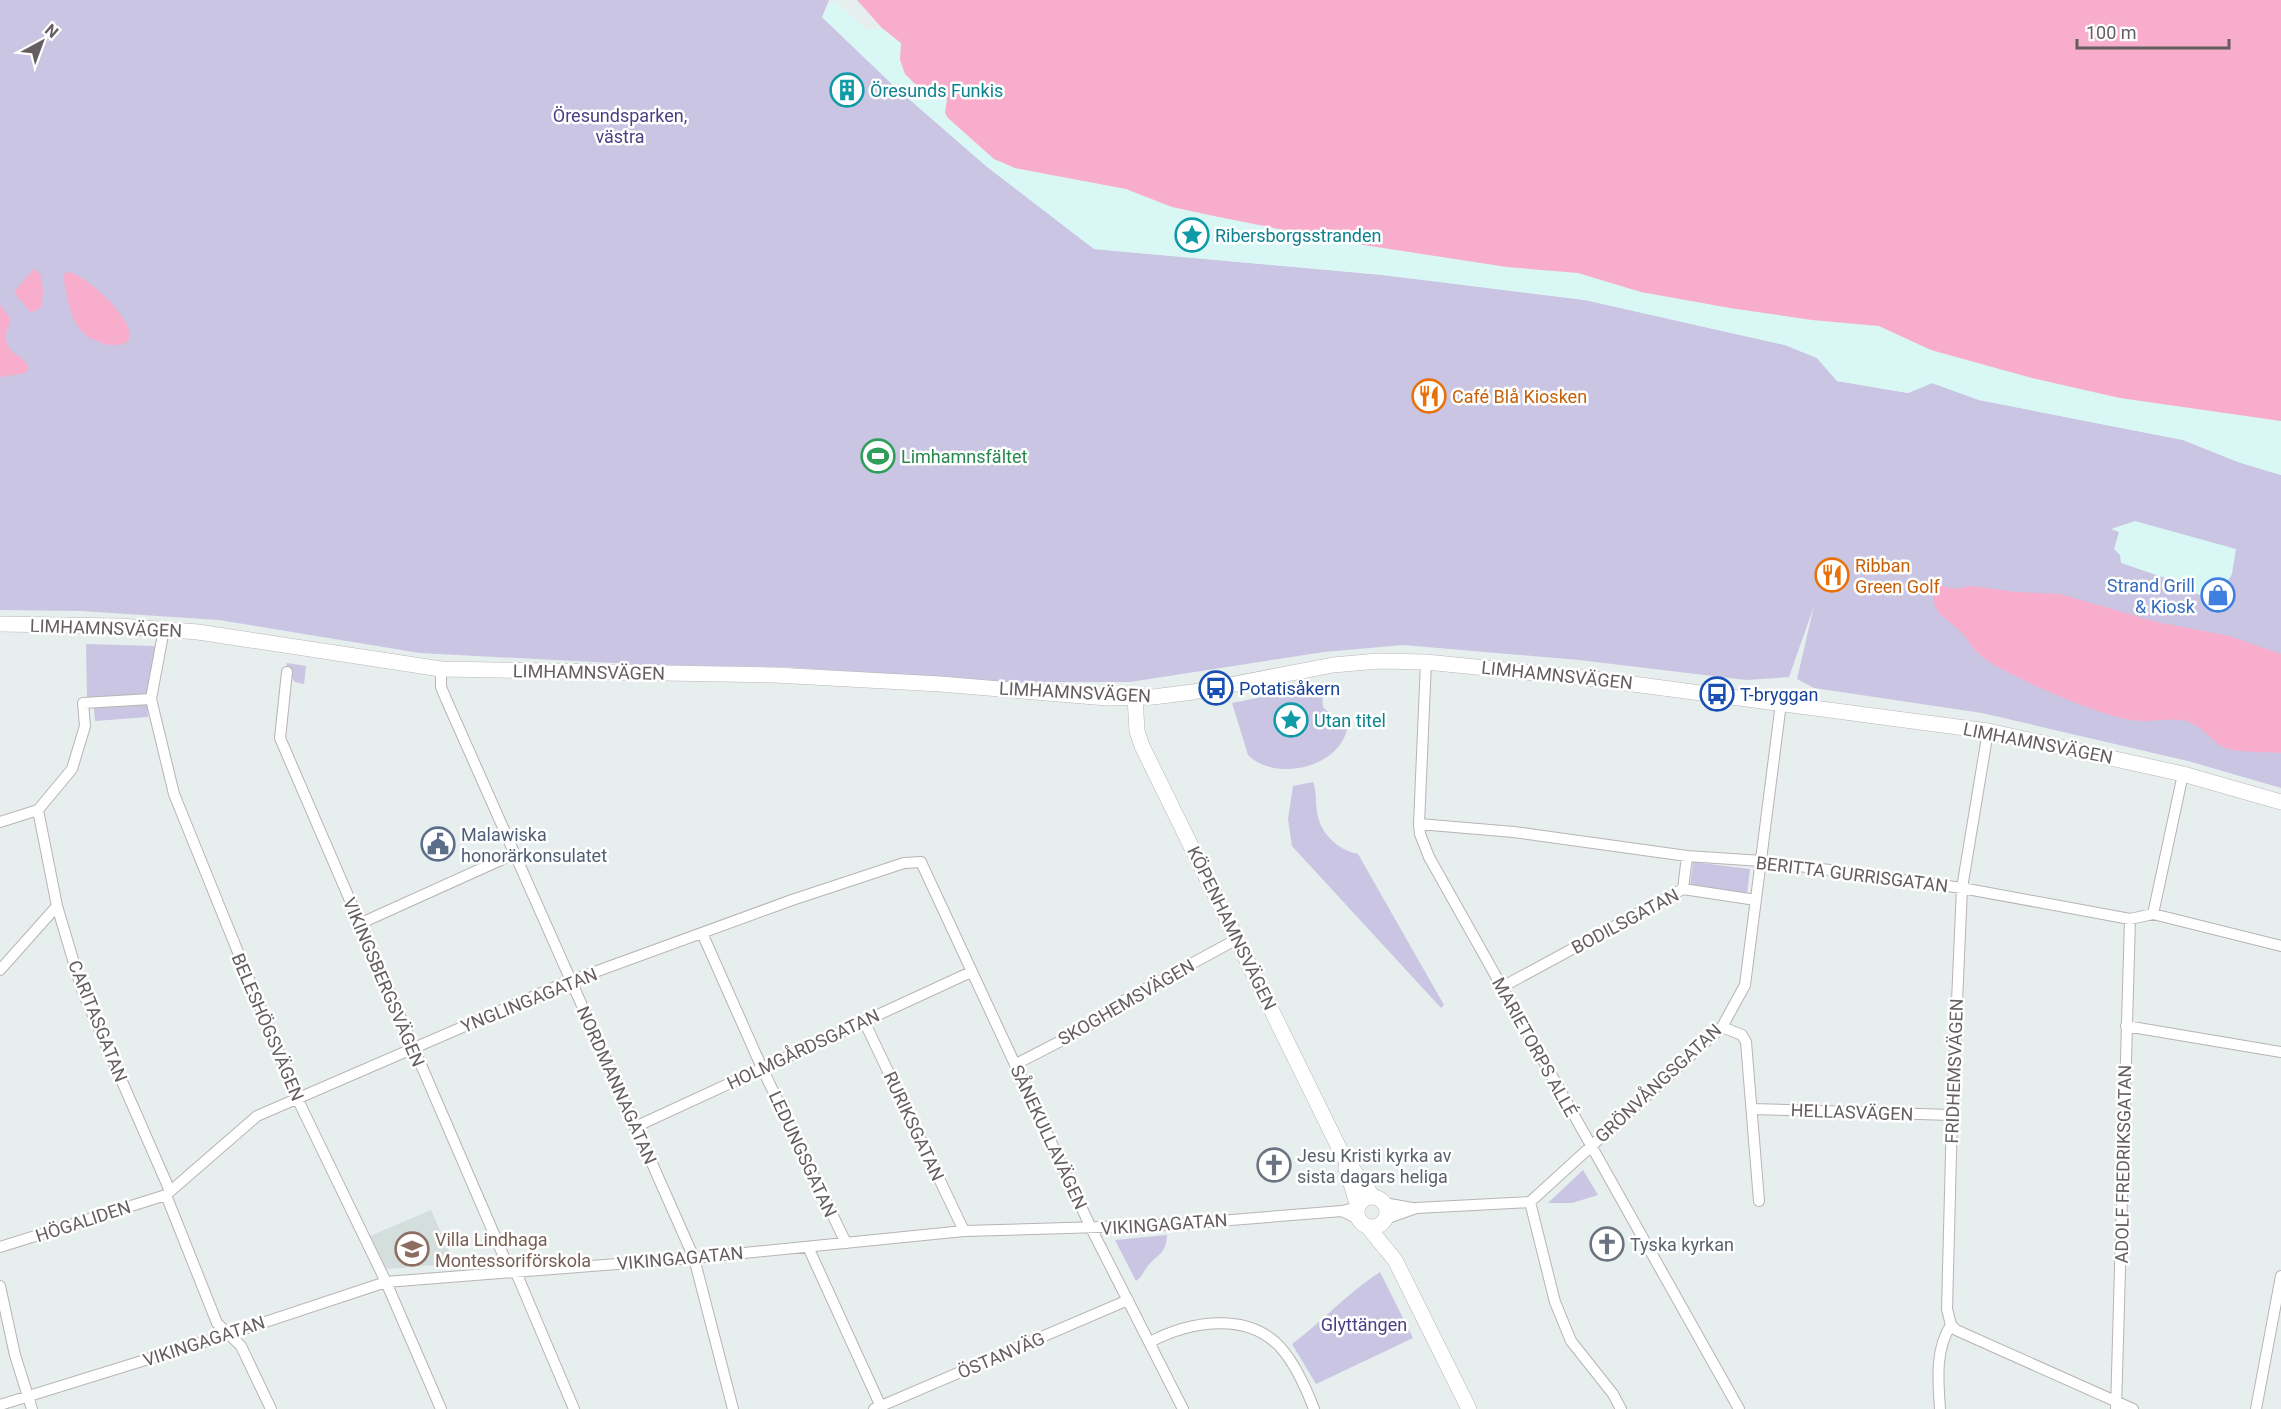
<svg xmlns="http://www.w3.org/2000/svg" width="2281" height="1409" viewBox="0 0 2281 1409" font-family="Roboto,sans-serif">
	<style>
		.education { fill: #d4dedd }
		.green { fill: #c9c5e3 }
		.sand { fill: #d8f7f5 }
		.water { fill: #f7adcb }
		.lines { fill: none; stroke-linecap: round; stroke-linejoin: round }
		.street-casing { stroke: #b9b3b4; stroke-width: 12 }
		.secondary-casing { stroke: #bcb4b6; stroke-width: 16 }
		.street { stroke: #fff; stroke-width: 10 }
		.secondary { stroke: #fff; stroke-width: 15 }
		.labels { text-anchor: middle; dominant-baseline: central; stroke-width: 5; stroke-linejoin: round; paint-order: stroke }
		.culture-label { font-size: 18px; fill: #0d838f; stroke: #fff; text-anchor: start }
		.park-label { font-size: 18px; fill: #4c3e83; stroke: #fff }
		.food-label { font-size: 18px; fill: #c56008; stroke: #fff; text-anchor: start }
		.leisure-label { font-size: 18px; fill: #27864d; stroke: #fff; text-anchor: start }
		.shop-label { font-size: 18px; fill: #366cbe; stroke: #fff; text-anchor: end }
		.street-label { font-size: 18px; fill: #655d5f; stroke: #fff }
		.transit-label { font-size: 18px; fill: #164399; stroke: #fff; text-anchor: start }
		.service-label { font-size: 18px; fill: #4e5e75; stroke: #fff; text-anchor: start }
		.worship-label { font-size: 18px; fill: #5b616d; stroke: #fff; text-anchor: start }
		.education-label { font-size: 18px; fill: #785e54; stroke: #fff; text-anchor: start }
	</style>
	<rect width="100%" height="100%" fill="#e6eeee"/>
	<path class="education" d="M 431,1210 L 454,1263 L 389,1269 L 382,1265 L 370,1236 Z"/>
	<path class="green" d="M 0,0 L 829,0 L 822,17 L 894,86 L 986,166 L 1094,249 L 1383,275 L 1585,300 L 1785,345 L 1817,358 L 1837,381 L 1908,393 L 1932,383 L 1979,400 L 2183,440 L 2238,462 L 2281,475 L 2281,788 L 2188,761 L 1982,713 L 1814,688 L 1797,679 L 1814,606 L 1789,677 L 1746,680 L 1579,660 L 1403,645 L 1324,652 L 1130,682 L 1003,682 L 784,667 L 652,665 L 420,653 L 219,620 L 81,611 L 0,610 Z
		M 86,644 L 155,646 L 147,695 L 87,698 Z
		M 287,663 L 306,666 L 304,684 L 295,682 L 286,670 Z
		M 1326,684 L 1322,694 L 1323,707 L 1336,720 L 1348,721 C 1347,766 1277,784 1248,755 L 1232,703 Z
		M 147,702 L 148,717 L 95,721 L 94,707 Z
		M 1313,782 C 1317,792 1315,800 1317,811 C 1319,833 1338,850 1358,854 L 1444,1005 L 1441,1008 L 1292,846 L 1288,819 L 1293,786 Z
		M 1693,862 L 1750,869 L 1747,894 L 1690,887 Z
		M 1583,1170 L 1598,1195 L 1572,1203 L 1548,1203 Z
		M 1167,1235 C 1166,1255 1157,1254 1147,1267 C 1143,1272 1142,1277 1136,1281 L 1115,1240 Z
		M 1380,1272 L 1413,1338 L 1316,1384 L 1292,1344 C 1323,1321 1347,1293 1380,1272 Z"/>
	<path class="sand" d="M 833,0 L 867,30 L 882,28 L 901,43 L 900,60 L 937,95 L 947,99 L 948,118 L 994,159 L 1015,168 L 1126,189 L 1172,207 L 1214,216 L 1344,242 L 1507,267 L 1578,273 L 1641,292 L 1730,308 L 1812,320 L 1879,326 L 1931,350 L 2032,378 L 2120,398 L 2281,421 L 2281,475 L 2238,462 L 2183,440 L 1979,400 L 1932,383 L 1908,393 L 1837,381 L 1817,358 L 1785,345 L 1585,300 L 1383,275 L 1094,249 L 986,166 L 894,86 L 822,17 Z
		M 2135,521 L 2236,549 L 2232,574 L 2223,590 L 2211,587 L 2203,597 L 2171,580 L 2121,563 L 2120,555 L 2114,549 L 2119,532 L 2111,529 Z"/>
	<path class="water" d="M 857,0 L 2281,0 L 2281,421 L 2120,398 L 2032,378 L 1931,350 L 1879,326 L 1812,320 L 1730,308 L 1641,292 L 1578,273 L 1507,267 L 1344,242 L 1214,216 L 1172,207 L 1126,189 L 1015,168 L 994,159 L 948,118 L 945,113 L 947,99 L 921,90 L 905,74 L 900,60 L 901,43 L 882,28 Z
		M 34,269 L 41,275 L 43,291 L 41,307 L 31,313 L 14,292 Z
		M 66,272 C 83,271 138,322 129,340 C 121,347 112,346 102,343 C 70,334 70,305 63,278 Z
		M 0,305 L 10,318 C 10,325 5,331 6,338 C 6,355 24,354 29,368 L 25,373 L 0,377 Z
		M 1938,585 L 1956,589 L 1971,586 L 2017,592 L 2060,594 L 2157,622 L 2229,636 L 2281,654 L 2281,753 C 2268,752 2232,753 2223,747 C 2208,738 2200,723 2181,720 C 2165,718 2148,723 2131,720 C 2100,716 2006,676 1981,656 C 1972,648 1966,636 1957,628 C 1943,616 1926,608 1938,585 Z"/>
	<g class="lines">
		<g class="street-casing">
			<path id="street" d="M 164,629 L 151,699 L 174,794 L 297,1098 L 386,1282 L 441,1409
				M 1426,662 L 1419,824 L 1420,834 L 1429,857 L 1739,1409
				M 441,669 L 441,687 L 446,699 L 694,1258 L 733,1409
				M 287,672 L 280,738 L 510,1271
				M 38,810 L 57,906 L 82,990 L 170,1191
				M 0,822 L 38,810 L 72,769 L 85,726 L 83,703 L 151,699
				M 1419,824 L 1514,832 L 1687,856 L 1762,861 L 1962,888 L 2130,919 L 2153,914 L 2281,946
				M 1683,889 L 1687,856
				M 2153,914 L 2183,774
				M 359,924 L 514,854
				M 702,933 L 762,1068 L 846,1243
				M 0,970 L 57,906
				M 1502,987 L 1683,889 L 1756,900
				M 864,1021 L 964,1231
				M 2126,1026 L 2281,1052
				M 1722,1027 L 1742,1035 L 1746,1042 L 1759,1201
				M 1016,1064 L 1084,1029 L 1116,1005 L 1237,939
				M 1752,1109 L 1952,1115
				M 635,1127 L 971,972
				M 166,1195 L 217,1323 L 241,1346 L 271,1409
				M 1530,1202 L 1555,1302 L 1571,1341 L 1613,1394 L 1621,1409
				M 1384,1203 L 1412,1208
				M 1342,1211 L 1360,1220
				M 1385,1219 L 1416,1208 L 1530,1202 L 1722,1027 L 1745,985 L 1781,703
				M 0,1247 L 166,1195 L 257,1116 L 562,984 L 792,900 L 904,863 L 921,862 L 1091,1228 L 1183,1409
				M 808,1247 L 882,1409
				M 515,1270 L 574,1409
				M 0,1286 L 15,1355 L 32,1409
				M 1951,1325 L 1947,1309 L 1952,1115 L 1962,888 L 1988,731
				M 1951,1325 L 1956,1330 L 2133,1409
				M 1150,1342 C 1188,1322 1247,1310 1281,1348 C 1296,1365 1306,1388 1314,1409
				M 0,1405 L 229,1334 L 386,1282 L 694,1258 L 964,1231 L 1169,1225 L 1342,1211 L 1358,1207
				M 874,1409 L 1128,1300
				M 1940,1409 C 1938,1381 1935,1349 1951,1325
				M 2116,1409 L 2130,919
				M 2256,1409 L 2281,1276"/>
		</g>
		<g class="secondary-casing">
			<path id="secondary" d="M 0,624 L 120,626 L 198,632 L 441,669 L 775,675 L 940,684 L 1107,698 L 1153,697 L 1193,692 L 1333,665 L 1378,661 L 1426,662 L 1595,679 L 1988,731 L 2183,774 L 2281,802
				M 1135,697 L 1137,731 L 1142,746 L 1343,1156 L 1373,1197
				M 1346,1168 L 1358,1206
				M1357 1212a15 15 0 1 1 30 0a15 15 0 1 1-30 0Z
				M 1367,1226 L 1395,1260 L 1469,1409"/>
		</g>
		<use href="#street" class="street"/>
		<use href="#secondary" class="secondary"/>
	</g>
	<defs>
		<g id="building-ring" transform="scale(1.725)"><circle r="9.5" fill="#fff" stroke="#0f9aa8" stroke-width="1.5"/><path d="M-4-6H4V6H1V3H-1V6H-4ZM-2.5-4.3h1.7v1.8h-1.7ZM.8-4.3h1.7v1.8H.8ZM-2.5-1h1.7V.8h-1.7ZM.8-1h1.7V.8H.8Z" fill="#0f9aa8"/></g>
		<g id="sight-ring" transform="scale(1.725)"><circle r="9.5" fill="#fff" stroke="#0f9aa8" stroke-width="1.5"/><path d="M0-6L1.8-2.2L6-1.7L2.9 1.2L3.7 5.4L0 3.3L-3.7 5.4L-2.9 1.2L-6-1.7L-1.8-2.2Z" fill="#0f9aa8"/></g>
		<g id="restaurant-ring" transform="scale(1.725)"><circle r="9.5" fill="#fff" stroke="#e8710a" stroke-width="1.5"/><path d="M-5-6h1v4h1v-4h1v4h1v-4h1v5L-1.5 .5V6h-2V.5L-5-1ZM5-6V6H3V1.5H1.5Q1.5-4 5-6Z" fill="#e8710a"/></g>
		<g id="stadium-ring" transform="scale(1.725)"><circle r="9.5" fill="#fff" stroke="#2e9e5b" stroke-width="1.5"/><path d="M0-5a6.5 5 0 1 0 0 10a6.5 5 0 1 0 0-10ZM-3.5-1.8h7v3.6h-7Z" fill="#2e9e5b"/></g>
		<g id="shop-ring" transform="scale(1.725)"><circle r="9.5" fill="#fff" stroke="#3f7fe0" stroke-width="1.5"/><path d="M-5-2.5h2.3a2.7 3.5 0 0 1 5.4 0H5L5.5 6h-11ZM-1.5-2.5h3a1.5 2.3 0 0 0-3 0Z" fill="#3f7fe0"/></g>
		<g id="bus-ring" transform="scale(1.725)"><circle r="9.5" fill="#fff" stroke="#1a4fb4" stroke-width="1.5"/><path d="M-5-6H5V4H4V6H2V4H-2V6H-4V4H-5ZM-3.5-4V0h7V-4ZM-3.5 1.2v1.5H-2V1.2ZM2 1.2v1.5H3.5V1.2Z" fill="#1a4fb4"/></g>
		<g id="civic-ring" transform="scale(1.725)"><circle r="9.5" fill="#fff" stroke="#5c6f8a" stroke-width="1.5"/><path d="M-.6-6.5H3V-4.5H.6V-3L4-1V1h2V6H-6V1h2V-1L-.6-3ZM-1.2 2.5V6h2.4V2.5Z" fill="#5c6f8a"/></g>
		<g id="church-ring" transform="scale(1.725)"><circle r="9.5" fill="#fff" stroke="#6b7280" stroke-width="1.5"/><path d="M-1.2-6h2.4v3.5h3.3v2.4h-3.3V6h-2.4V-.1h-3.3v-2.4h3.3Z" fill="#6b7280"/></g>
		<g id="school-ring" transform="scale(1.725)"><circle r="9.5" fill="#fff" stroke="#8d6e63" stroke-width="1.5"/><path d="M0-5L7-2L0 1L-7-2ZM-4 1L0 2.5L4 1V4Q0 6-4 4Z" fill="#8d6e63"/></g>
	</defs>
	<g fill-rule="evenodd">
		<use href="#building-ring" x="847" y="90"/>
		<use href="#sight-ring" x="1192" y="235"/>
		<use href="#restaurant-ring" x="1429" y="396"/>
		<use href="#stadium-ring" x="878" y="456"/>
		<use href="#restaurant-ring" x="1832" y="575"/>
		<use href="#shop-ring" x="2218" y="595"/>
		<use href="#bus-ring" x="1216" y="688"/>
		<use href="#bus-ring" x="1717" y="694"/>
		<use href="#sight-ring" x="1291" y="720"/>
		<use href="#civic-ring" x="438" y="844"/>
		<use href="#church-ring" x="1274" y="1165"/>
		<use href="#church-ring" x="1607" y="1244"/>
		<use href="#school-ring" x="412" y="1249"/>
	</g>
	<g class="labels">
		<g class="culture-label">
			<text x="870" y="90">Öresunds Funkis</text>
			<text x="1215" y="235">Ribersborgsstranden</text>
			<text x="1314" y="720">Utan titel</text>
		</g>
		<g class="park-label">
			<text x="620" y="115">Öresundsparken,<tspan x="620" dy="21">västra</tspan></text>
			<text x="1364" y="1324">Glyttängen</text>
		</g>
		<g class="food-label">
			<text x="1452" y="396">Café Blå Kiosken</text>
			<text x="1855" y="565">Ribban<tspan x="1855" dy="21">Green Golf</tspan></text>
		</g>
		<g class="leisure-label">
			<text x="901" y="456">Limhamnsfältet</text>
		</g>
		<g class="shop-label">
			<text x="2195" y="585">Strand Grill<tspan x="2195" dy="21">&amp; Kiosk</tspan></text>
		</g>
		<g class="street-label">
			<text transform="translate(106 628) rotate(2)">LIMHAMNSVÄGEN</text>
			<text transform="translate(589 672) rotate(1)">LIMHAMNSVÄGEN</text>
			<text transform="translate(1557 675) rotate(6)">LIMHAMNSVÄGEN</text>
			<text transform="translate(1075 692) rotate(3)">LIMHAMNSVÄGEN</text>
			<text transform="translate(2038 743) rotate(11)">LIMHAMNSVÄGEN</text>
			<text transform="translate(1852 874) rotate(7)">BERITTA GURRISGATAN</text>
			<text transform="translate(1625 921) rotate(-28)">BODILSGATAN</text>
			<text transform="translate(1232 928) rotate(64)">KÖPENHAMNSVÄGEN</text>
			<text transform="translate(384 982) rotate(67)">VIKINGSBERGSVÄGEN</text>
			<text transform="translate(529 1000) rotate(-22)">YNGLINGAGATAN</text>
			<text transform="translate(1126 1002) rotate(-30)">SKOGHEMSVÄGEN</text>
			<text transform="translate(98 1021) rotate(68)">CARITASGATAN</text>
			<text transform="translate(268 1027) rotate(67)">BELESHÖGSVÄGEN</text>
			<text transform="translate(1535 1047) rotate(61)">MARIETORPS ALLÉ</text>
			<text transform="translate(803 1049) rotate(-25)">HOLMGÅRDSGATAN</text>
			<text transform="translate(1954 1071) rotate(-88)">FRIDHEMSVÄGEN</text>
			<text transform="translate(1658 1083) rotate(-43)">GRÖNVÅNGSGATAN</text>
			<text transform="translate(617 1085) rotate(66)">NORDMANNAGATAN</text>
			<text transform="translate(1852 1112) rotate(2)">HELLASVÄGEN</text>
			<text transform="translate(914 1126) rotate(65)">RURIKSGATAN</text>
			<text transform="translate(1049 1137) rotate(65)">SÅNEKULLAVÄGEN</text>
			<text transform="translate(803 1154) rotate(65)">LEDUNGSGATAN</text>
			<text transform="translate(2123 1164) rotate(-89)">ADOLF FREDRIKSGATAN</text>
			<text transform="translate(83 1221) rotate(-18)">HÖGALIDEN</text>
			<text transform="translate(1164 1224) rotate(-4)">VIKINGAGATAN</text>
			<text transform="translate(680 1258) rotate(-5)">VIKINGAGATAN</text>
			<text transform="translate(204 1341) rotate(-18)">VIKINGAGATAN</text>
			<text transform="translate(1001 1355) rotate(-23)">ÖSTANVÄG</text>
		</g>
		<g class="transit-label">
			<text x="1239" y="688">Potatisåkern</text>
			<text x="1740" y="694">T-bryggan</text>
		</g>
		<g class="service-label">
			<text x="461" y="834">Malawiska<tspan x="461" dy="21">honorärkonsulatet</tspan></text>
		</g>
		<g class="worship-label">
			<text x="1297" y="1155">Jesu Kristi kyrka av<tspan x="1297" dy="21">sista dagars heliga</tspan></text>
			<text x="1630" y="1244">Tyska kyrkan</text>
		</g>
		<g class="education-label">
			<text x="435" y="1239">Villa Lindhaga<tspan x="435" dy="21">Montessoriförskola</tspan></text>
		</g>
	</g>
	<g transform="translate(42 42) rotate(41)" stroke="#ffffff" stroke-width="4.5" paint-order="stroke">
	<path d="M0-4.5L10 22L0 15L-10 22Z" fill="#655d5f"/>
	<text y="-9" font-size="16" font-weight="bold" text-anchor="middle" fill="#655d5f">N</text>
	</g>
	<path d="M2077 39v9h152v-9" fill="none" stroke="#655d5f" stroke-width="3"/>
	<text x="2086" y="39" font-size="18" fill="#655d5f" stroke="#ffffff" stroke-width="4.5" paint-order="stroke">100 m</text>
</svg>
